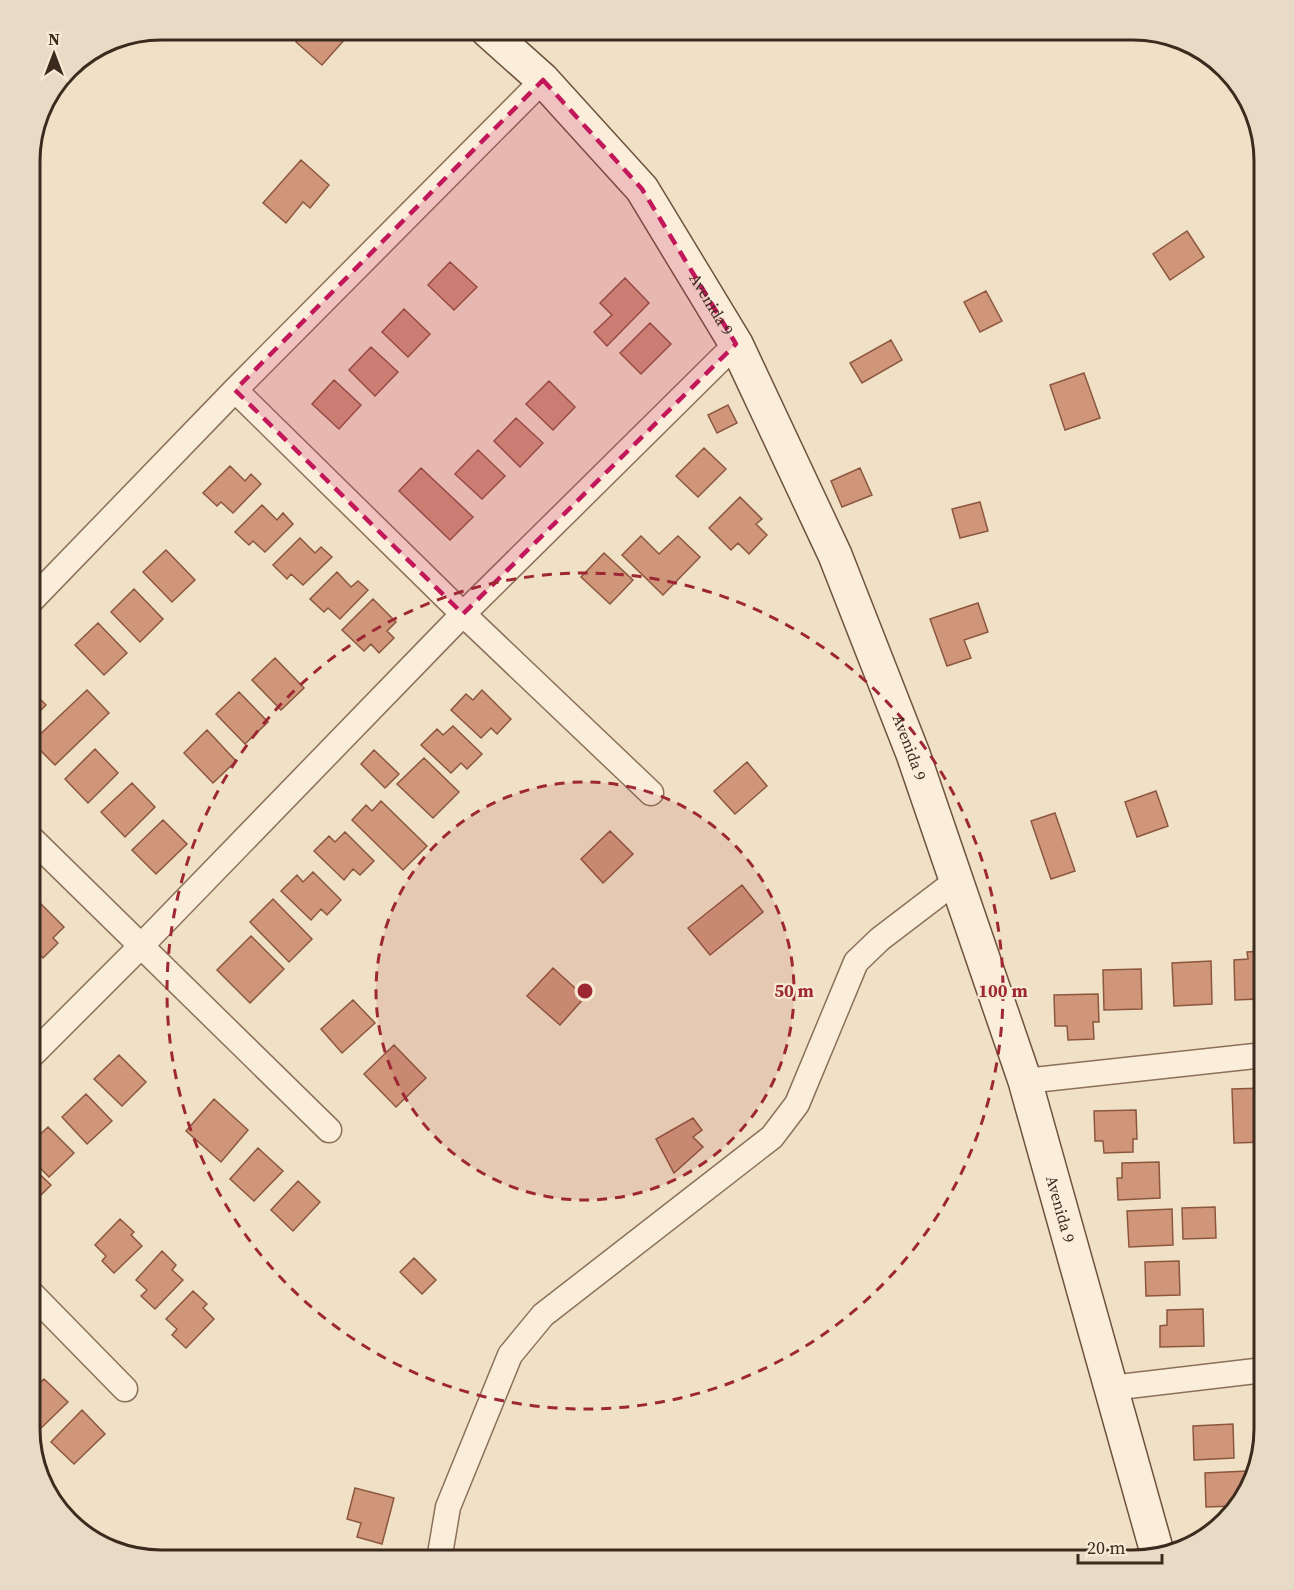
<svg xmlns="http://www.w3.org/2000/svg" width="1294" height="1590" viewBox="0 0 1294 1590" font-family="'Source Serif 4',serif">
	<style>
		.building { fill: #cf967a; stroke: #8c573f; stroke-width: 1.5 }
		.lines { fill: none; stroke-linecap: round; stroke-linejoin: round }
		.minor-casing { stroke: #8c715a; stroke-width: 27 }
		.secondary-casing { stroke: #6e523d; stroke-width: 36 }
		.minor { stroke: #faedd9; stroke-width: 24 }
		.secondary { stroke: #faedd9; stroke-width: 33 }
		.marked { fill: #c2185b; fill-opacity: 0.2; stroke: #c2185b; stroke-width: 4.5; stroke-dasharray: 12 8; stroke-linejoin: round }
		.ring { fill: none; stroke: #9d2833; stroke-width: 3; stroke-dasharray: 10 8 }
		.labels { text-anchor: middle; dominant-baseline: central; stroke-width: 4.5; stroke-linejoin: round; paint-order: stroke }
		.street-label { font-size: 16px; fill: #3c2a1f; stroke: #f7ead5 }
		.rim { fill: none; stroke: #3c2a1f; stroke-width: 3 }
		.centre { fill: #9d2833; stroke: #f7ead5; stroke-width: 3 }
		.ring-label { font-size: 18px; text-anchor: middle; font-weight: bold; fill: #9d2833; stroke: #f7ead5; stroke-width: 4.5; stroke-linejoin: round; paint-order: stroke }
	</style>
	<rect width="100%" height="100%" fill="#f0e0c5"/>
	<path class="building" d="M 306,30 L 353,30 L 322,65 L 296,42 Z
		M 301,160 L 329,185 L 310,208 L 303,202 L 286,223 L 263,203 Z
		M 1187,231 L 1204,257 L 1170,280 L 1153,254 Z
		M 450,262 L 477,287 L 454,310 L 428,285 Z
		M 625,278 L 649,303 L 607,346 L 594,332 L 612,315 L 600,303 Z
		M 986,291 L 1002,321 L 980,332 L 964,302 Z
		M 404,309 L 430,334 L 408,357 L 382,332 Z
		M 650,323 L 671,344 L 641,374 L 620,353 Z
		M 891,340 L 902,360 L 862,383 L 850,363 Z
		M 371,347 L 398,372 L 375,396 L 349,370 Z
		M 1084,373 L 1100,418 L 1065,430 L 1050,385 Z
		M 334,380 L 361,405 L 339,429 L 312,404 Z
		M 549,381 L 575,407 L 553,430 L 526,404 Z
		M 728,405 L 737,423 L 717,433 L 708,415 Z
		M 516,418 L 543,443 L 520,467 L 494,441 Z
		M 704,448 L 726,469 L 698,497 L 676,476 Z
		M 478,450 L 505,476 L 482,499 L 455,474 Z
		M 230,466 L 245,481 L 251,474 L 261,484 L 233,513 L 221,502 L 217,506 L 203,493 Z
		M 421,468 L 473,517 L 450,540 L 399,491 Z
		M 860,468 L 872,495 L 842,507 L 831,481 Z
		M 740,497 L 762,519 L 756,524 L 767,535 L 749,554 L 738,543 L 731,550 L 709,528 Z
		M 980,502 L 988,531 L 960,538 L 952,509 Z
		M 262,505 L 277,520 L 283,513 L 293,524 L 265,552 L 253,541 L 249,545 L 235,532 Z
		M 641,536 L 659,554 L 678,536 L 700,557 L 663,595 L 622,555 Z
		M 300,538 L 315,553 L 321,547 L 332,557 L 303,585 L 291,574 L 287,579 L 273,565 Z
		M 166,550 L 195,580 L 172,602 L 143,572 Z
		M 604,553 L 633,580 L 610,604 L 581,577 Z
		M 337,572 L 351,587 L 358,581 L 368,590 L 340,619 L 328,608 L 324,612 L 310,599 Z
		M 134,589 L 163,619 L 140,642 L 111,612 Z
		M 373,599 L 396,622 L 387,631 L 394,638 L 379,653 L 371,644 L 364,651 L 342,630 Z
		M 978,603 L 988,632 L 964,640 L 971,658 L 947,666 L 930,619 Z
		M 98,623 L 127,653 L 104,675 L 75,645 Z
		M 275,658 L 304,688 L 281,710 L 252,680 Z
		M 30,689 L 46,705 L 30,721 Z
		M 87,690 L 109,713 L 55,765 L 32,742 Z
		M 482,690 L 511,719 L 497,734 L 491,728 L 481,738 L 451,710 L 466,694 L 473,700 Z
		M 239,692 L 268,722 L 245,744 L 216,714 Z
		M 453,726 L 482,754 L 467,769 L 461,763 L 451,773 L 421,745 L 437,729 L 443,735 Z
		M 207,730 L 236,761 L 213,783 L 184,753 Z
		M 95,749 L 118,773 L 88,803 L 65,779 Z
		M 374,750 L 399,774 L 385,788 L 361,764 Z
		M 424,758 L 459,792 L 433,818 L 397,784 Z
		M 747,762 L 767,786 L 735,814 L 714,791 Z
		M 132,783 L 155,807 L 125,837 L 101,812 Z
		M 1156,791 L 1168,826 L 1137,837 L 1125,802 Z
		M 381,801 L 427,846 L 403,870 L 352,820 L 366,805 L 372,811 Z
		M 1055,813 L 1075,871 L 1051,879 L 1031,821 Z
		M 163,820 L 187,844 L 156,874 L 132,850 Z
		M 610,831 L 633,854 L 603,883 L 581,859 Z
		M 345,832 L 374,861 L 360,875 L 353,869 L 344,880 L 314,851 L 329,836 L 335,842 Z
		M 313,872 L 341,900 L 327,915 L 321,909 L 311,920 L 281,891 L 297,875 L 303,882 Z
		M 742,885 L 763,912 L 710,955 L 688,928 Z
		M 273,899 L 312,939 L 289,962 L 250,922 Z
		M 40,903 L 64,927 L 53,938 L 58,943 L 43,958 L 30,945 L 30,913 Z
		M 251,936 L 284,969 L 250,1003 L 217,970 Z
		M 1264,951 L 1264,989 L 1256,990 L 1257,999 L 1235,1000 L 1234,960 L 1248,959 L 1247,952 Z
		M 1211,961 L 1212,1004 L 1174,1006 L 1172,963 Z
		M 553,968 L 585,997 L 560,1025 L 527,996 Z
		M 1141,969 L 1142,1009 L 1104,1010 L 1103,970 Z
		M 1098,994 L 1099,1022 L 1093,1022 L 1094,1039 L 1068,1040 L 1067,1026 L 1055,1026 L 1054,995 Z
		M 353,1000 L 375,1023 L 342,1053 L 321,1029 Z
		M 394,1045 L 426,1078 L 396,1107 L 364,1074 Z
		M 119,1055 L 146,1082 L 122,1106 L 94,1079 Z
		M 1264,1088 L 1264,1142 L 1234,1143 L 1232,1089 Z
		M 86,1094 L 112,1121 L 87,1144 L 62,1117 Z
		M 214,1099 L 248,1130 L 221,1162 L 186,1131 Z
		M 1136,1110 L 1137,1139 L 1133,1139 L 1133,1152 L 1104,1153 L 1103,1141 L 1095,1141 L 1094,1111 Z
		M 693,1118 L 702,1130 L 693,1137 L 703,1147 L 674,1173 L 656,1139 Z
		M 48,1127 L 74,1153 L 49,1177 L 30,1158 L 30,1144 Z
		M 258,1148 L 283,1171 L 254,1201 L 230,1179 Z
		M 1159,1162 L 1160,1198 L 1118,1200 L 1117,1178 L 1122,1178 L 1122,1163 Z
		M 30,1165 L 51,1185 L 30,1206 Z
		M 298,1181 L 320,1202 L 293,1231 L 271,1210 Z
		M 1215,1207 L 1216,1238 L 1183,1239 L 1182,1208 Z
		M 1172,1209 L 1173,1245 L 1129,1247 L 1127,1211 Z
		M 120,1219 L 134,1232 L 131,1235 L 142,1246 L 114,1273 L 102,1261 L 106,1256 L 95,1245 Z
		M 162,1251 L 176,1265 L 172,1270 L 183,1280 L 155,1309 L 141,1296 L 147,1290 L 136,1280 Z
		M 414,1258 L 436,1280 L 422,1294 L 400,1272 Z
		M 1179,1261 L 1180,1295 L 1146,1296 L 1145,1262 Z
		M 193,1291 L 207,1304 L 203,1308 L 214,1319 L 186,1348 L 172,1335 L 177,1329 L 166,1319 Z
		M 1203,1309 L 1204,1346 L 1160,1347 L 1160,1326 L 1167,1325 L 1167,1310 Z
		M 44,1379 L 68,1402 L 36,1433 L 30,1426 L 30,1393 Z
		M 82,1410 L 105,1434 L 74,1464 L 51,1442 Z
		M 1233,1424 L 1234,1458 L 1194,1460 L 1193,1426 Z
		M 1247,1471 L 1248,1489 L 1233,1506 L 1206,1507 L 1205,1473 Z
		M 355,1488 L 394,1498 L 382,1544 L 357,1537 L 361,1523 L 347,1519 Z"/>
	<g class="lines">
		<g class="minor-casing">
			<path id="minor" d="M 235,390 L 463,614 L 651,793
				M 30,602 L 235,390 L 543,80
				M 30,837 L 329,1130
				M 30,1057 L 141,946 L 463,614 L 736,344
				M 1025,1081 L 1264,1055
				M 30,1292 L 125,1389
				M 1111,1388 L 1264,1370
				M 439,1560 L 448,1507 L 510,1355 L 543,1315 L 772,1137 L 797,1104 L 856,962 L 880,939 L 956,881"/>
		</g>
		<g class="secondary-casing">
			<g id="secondary">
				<path id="s1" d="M 487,30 L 543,80 L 642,189 L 736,344 L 835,555 L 913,754 L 1025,1081 L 1157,1552"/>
			</g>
		</g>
		<use href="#minor" class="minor"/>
		<use href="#secondary" class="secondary"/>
	</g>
	<path class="marked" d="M 543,80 L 642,189 L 736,344 L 463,614 L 235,390 Z"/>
	<circle cx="585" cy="991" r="209" fill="#9d2833" fill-opacity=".12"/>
	<g class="ring">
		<circle cx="585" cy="991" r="209"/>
		<circle cx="585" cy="991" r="418"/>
	</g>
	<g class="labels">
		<g class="street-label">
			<text stroke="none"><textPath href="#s1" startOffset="357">Avenida 9</textPath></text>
			<text stroke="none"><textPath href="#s1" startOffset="843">Avenida 9</textPath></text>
			<text stroke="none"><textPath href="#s1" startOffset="1329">Avenida 9</textPath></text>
		</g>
	</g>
	<path d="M0 0H1294V1590H0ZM161 40H1133A121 121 0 0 1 1254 161V1429A121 121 0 0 1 1133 1550H161A121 121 0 0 1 40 1429V161A121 121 0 0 1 161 40Z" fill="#e8dbc6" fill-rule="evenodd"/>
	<path class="rim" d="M161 40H1133A121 121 0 0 1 1254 161V1429A121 121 0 0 1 1133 1550H161A121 121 0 0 1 40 1429V161A121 121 0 0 1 161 40Z"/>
	<circle cx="585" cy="991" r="9" class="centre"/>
	<g class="ring-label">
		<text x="794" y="997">50 m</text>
		<text x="1003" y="997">100 m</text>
	</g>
	<g transform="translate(54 54)" stroke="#f7ead5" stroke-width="4.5" paint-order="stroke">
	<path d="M0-4.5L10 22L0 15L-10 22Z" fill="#3c2a1f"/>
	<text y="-9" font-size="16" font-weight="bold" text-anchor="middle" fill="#3c2a1f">N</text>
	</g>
	<path d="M1078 1554v9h84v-9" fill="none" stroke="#3c2a1f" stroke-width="3"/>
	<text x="1087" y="1554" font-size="18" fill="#3c2a1f" stroke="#f7ead5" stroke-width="4.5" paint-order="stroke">20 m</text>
</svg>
